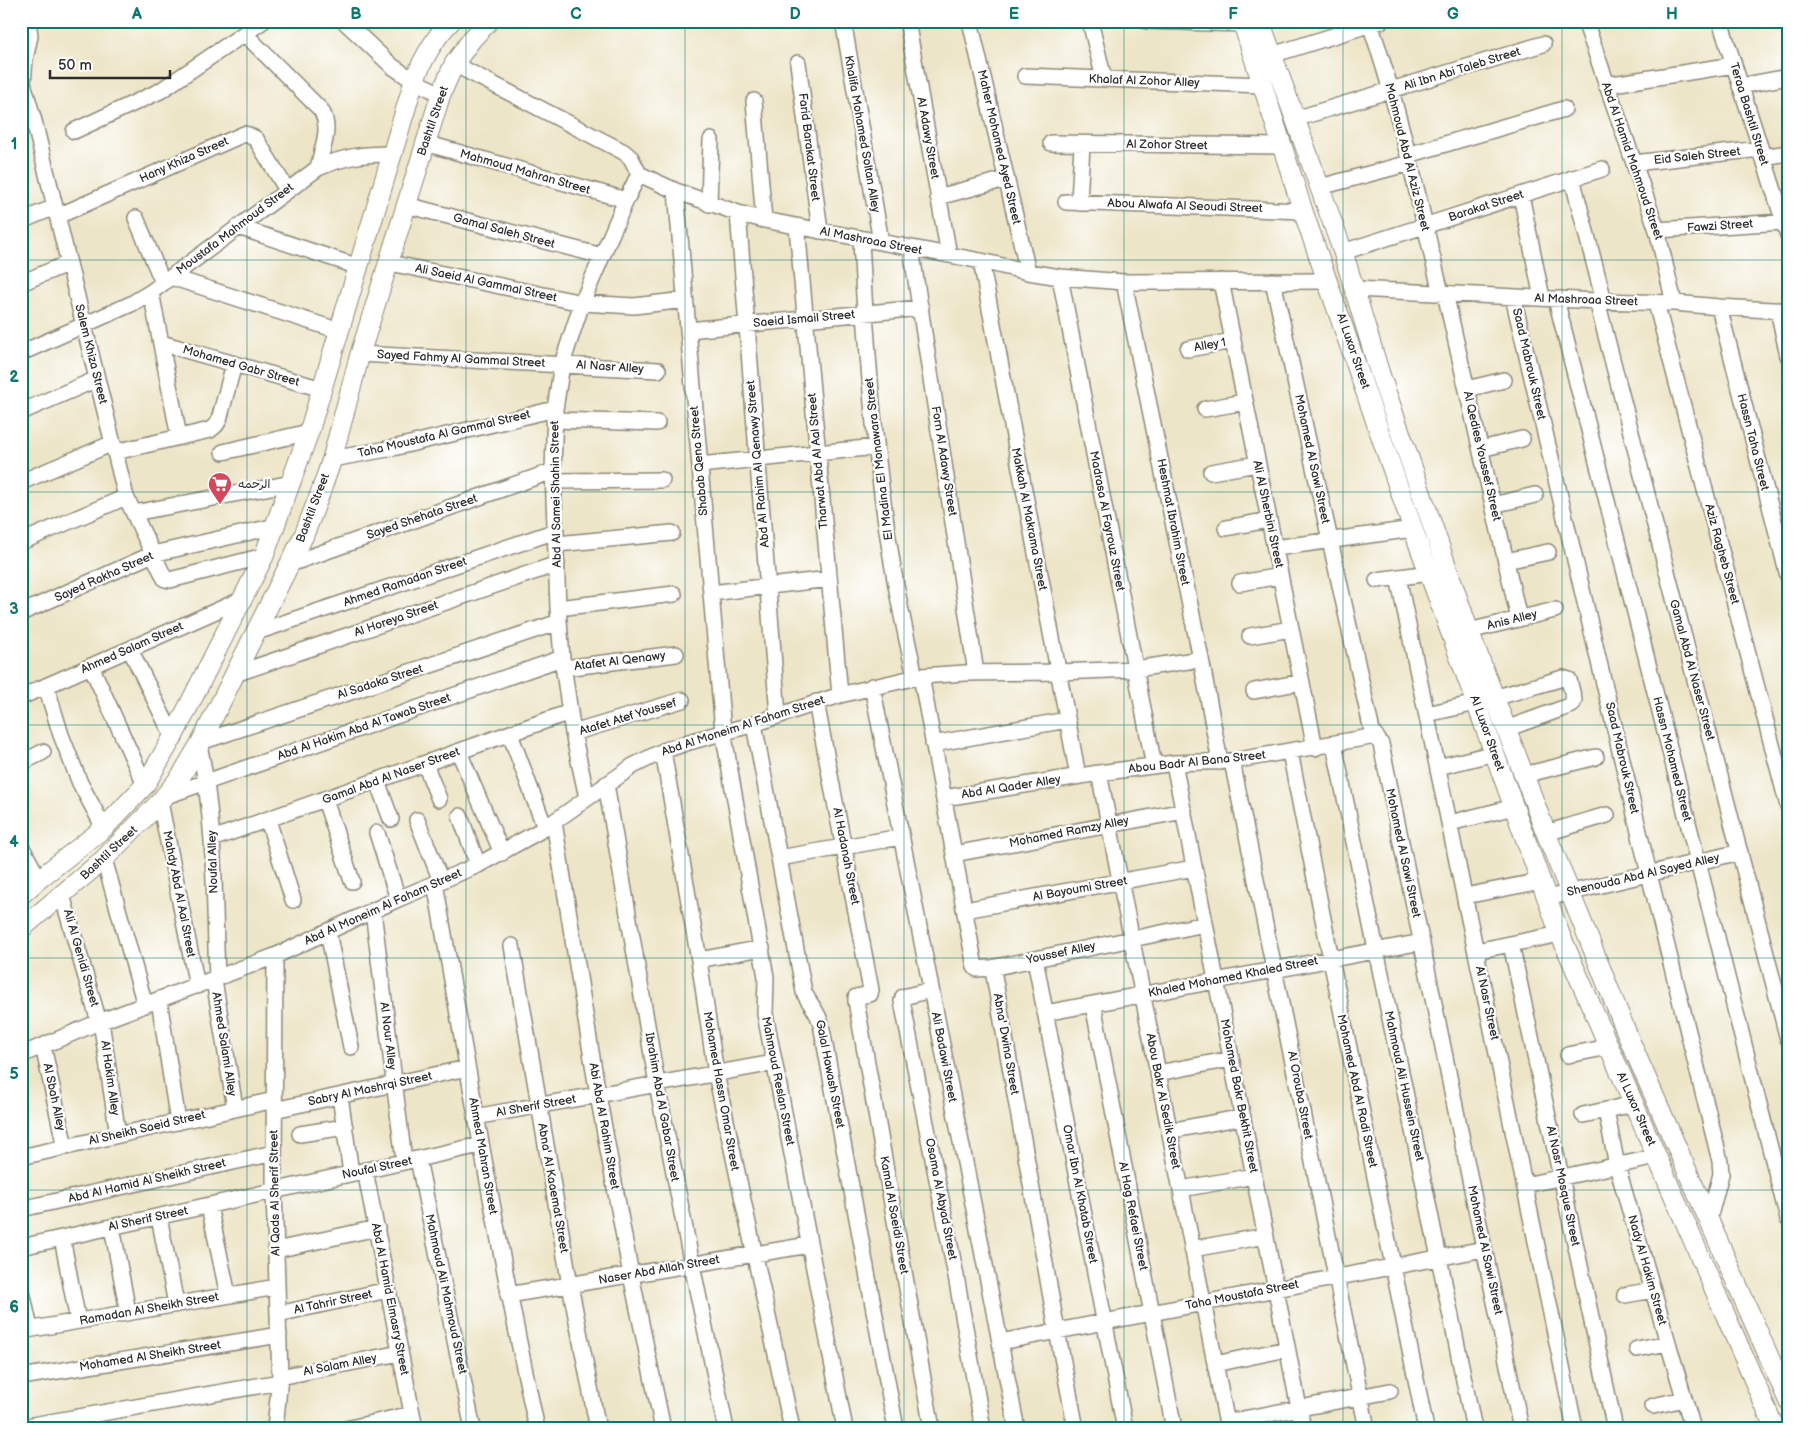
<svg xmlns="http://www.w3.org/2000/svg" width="1809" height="1450" viewBox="0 0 1809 1450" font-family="'Balsamiq Sans','Playpen Sans Arabic',sans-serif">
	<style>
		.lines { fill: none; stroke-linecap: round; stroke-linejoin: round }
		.minor-casing { stroke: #8c8879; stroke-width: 18 }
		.tertiary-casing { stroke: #8c8879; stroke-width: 21 }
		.minor { stroke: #fff; stroke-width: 15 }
		.tertiary { stroke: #fff; stroke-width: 19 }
		.grid { fill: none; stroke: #0f766e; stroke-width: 1; stroke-opacity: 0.55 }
		.labels { text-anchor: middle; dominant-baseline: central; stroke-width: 4.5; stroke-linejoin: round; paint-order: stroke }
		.street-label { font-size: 12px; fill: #2b2b2b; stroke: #fff }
		.poi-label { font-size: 12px; fill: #2b2b2b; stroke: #fff; text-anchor: start }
		.neatline { fill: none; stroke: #0f766e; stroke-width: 2 }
		.grid-label { font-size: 16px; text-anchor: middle; font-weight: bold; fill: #0f766e }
	</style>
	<rect width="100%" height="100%" fill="#fff"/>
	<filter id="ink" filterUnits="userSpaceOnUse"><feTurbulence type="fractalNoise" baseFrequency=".02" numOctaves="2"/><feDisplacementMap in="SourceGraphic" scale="10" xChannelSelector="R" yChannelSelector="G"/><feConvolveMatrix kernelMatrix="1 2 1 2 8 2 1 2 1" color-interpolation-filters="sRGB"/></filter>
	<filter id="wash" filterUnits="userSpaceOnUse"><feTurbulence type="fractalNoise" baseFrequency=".0096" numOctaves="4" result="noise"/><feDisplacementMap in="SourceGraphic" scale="20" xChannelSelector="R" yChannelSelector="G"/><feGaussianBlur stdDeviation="1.12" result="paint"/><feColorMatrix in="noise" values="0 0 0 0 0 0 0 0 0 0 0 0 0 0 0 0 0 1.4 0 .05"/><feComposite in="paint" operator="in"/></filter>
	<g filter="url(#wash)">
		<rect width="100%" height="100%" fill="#ede5c7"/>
	</g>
	<g filter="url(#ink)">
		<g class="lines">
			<g class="minor-casing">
				<path id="minor" d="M 28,21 L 30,36 L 25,59 L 23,83 L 34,121 L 126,497 L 165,579 L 170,580 L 264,556
					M 344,21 L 392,66 L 414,81 L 441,94
					M 907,21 L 949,255
					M 970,21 L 1028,272
					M 1090,21 L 1104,79
					M 1146,21 L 1243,24
					M 1369,21 C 1400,110 1419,202 1441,293
					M 1585,21 L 1657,230 L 1674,303
					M 1720,21 L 1788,235
					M 844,26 L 881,242
					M 245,34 L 321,110 C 332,128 322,148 318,168
					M 1272,55 L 1381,21
					M 798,63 L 820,231
					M 454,64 L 624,152 L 631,158 L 639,174 L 676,191 L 738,213 L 764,220 L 981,261 L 1028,272 L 1060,277 L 1124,282 L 1329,281
					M 1025,76 L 1262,85
					M 1606,85 L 1734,65
					M 1740,86 L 1788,77
					M 754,101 L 764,220
					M 1295,119 L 1543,44
					M 74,131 L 160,91 L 263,21
					M 425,143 L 626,200
					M 1051,143 L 1283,146
					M 1408,155 L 1564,109
					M 1762,157 L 1788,153
					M 1634,163 L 1760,149
					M 1572,178 L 1604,301
					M 1320,187 L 1410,163
					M 676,191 L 723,731 L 766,977 L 765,1014 L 845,1429
					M 1521,195 L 1542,298
					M 938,197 L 1006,179
					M 1066,202 L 1303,211
					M 1079,203 L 1082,144
					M 709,204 L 711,140
					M 406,205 L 602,256
					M 738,213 L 778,715
					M 58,216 L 244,134 L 248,135 L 256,139 L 287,190
					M 136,218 L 163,283
					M 21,221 L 55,207
					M 238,227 L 359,267
					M 797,227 L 840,695
					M 1657,230 L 1783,222
					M 861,239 C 866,347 874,455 892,562 C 898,601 907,639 915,677
					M 911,248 L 976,673
					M 1343,252 L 1602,169
					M 981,261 L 1078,776
					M 390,263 L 582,303 L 634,306 L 685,300
					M 171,277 L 340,331
					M 1060,277 L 1154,766
					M 1221,281 L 1315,748
					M 1273,281 L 1372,731 L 1381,744 L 1521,1429
					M 1124,282 L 1201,659 L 1220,762
					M 21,283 L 69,263
					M 1355,289 L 1597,301 L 1674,303 L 1719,307 L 1788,311
					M 151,292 L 179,437
					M 1445,293 L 1519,619
					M 1513,297 L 1649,874 L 1720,1161 L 1721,1174 L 1709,1219
					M 1556,299 L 1788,1219
					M 1597,301 L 1788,1039
					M 1656,303 L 1788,806
					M 1719,307 L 1788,576
					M 1778,310 L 1788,356
					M 688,330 L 921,308
					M 161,343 L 322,389
					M 1188,349 L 1233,341
					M 21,353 L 131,304 L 151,292 L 318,168 C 346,156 362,154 392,154
					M 360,354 L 658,370
					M 1467,389 L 1504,380
					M 1205,409 L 1245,402
					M 21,412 L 97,379
					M 554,420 L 657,423
					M 1481,449 L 1522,439
					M 115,452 L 210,430 L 216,425 L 219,420 L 234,364
					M 223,452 L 309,432
					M 332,459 L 393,448 L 555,409
					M 700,465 L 876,447
					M 1211,472 L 1257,464
					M 554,481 L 662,480
					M 21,482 L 113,443
					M 1493,505 L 1535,495
					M 134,513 L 292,483
					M 1226,528 L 1269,520
					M 21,542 L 126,497
					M 557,544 L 672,533
					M 1275,548 L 1413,529
					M 1506,561 L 1548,552
					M 290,564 L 553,471
					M 1398,577 L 1575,1429
					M 1377,580 L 1430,573
					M 1240,583 L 1280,576
					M 711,593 L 829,579
					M 558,608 L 674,594
					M 21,613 L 153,554 L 276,526
					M 1469,631 L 1555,610
					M 254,633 L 556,531
					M 1250,636 L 1291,629
					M 130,649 L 173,737
					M 91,666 L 145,785
					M 564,668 L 676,654
					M 235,674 L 557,564
					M 921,676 L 975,967 L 977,969 L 989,968 L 993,970 L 1057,1331 L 1076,1429
					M 46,686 L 61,735 L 80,783 L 104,828
					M 872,686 L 1017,1429
					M 1254,691 L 1302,682
					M 21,697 L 243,599
					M 1494,698 L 1563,678 L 1569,680 L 1574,700 L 1572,705 L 1506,729
					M 816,702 L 871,990 L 870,994 L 856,997 L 856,1001 L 932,1429
					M 1427,714 L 1476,703
					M 754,724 L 804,992 C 809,1004 818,1011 821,1024 L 896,1429
					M 573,733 L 682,700
					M 510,734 L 545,828
					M 201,742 L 559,622
					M 933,744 L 1067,720
					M 1334,744 L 1474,1429
					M 199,745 C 216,822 214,901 217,979
					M 663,751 L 699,960 L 716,1074 L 792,1429
					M 459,752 L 502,853
					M 1290,752 L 1331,959 L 1426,1429
					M 1232,761 L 1367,1429
					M 21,763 L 43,752
					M 1174,763 L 1303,1429
					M 425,764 L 439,799
					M 1438,767 L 1495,753
					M 1099,773 L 1228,1429
					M 1524,775 L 1596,757
					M 377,781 L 391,819
					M 606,784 L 657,1084 L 692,1265 L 726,1429
					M 166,796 L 562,658
					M 587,798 L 573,733 L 562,658 L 558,608 L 553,471 L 555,409 L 562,364 L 582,303 L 626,200 L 639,174
					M 944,798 L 1099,773 L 1174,763 L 1232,761 L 1376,736
					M 325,800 L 352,881
					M 160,802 L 197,986
					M 460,816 L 478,865
					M 268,820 L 293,900
					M 417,820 L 441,881
					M 554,822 L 598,1095 L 631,1275 L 663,1429
					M 1450,823 L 1514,807
					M 377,833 L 398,899
					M 1546,833 L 1607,815
					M 212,839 L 570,712
					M 21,846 L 39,879
					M 954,854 L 1184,811
					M 779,858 L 901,837
					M 104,859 L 145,1005
					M 435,883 C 467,1065 498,1248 537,1429
					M 62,895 L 99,1022
					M 1465,896 L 1541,881
					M 1547,898 L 1740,852
					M 965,910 L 1194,868
					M 373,911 L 404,1161
					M 328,932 L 351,1047
					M 1511,944 L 1615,1429
					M 512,946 L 570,1285 L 598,1429
					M 1476,951 L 1560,934
					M 275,956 L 274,1192 L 280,1377 L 275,1429
					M 1035,959 L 1125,1429
					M 699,960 L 762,948
					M 991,968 L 1205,924
					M 214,980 L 235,1108
					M 931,990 L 903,997 L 902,1001 L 956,1276 L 983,1429
					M 159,1000 L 178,1122
					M 1093,1004 L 1174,1429
					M 1045,1013 L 1422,942
					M 101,1021 L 118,1135
					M 43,1046 L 65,1147
					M 21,1055 L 99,1022 L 275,956 L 398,899 L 478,865 L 545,828 L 633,766 L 663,751 L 689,742 L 754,724 L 840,695 L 921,676 L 965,673 L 1058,672 L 1136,669 L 1201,659
					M 1568,1055 L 1609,1047
					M 1158,1073 L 1231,1059
					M 340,1096 L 351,1173
					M 274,1110 L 467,1068
					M 1606,1110 L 1617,1166 L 1693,1429
					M 1583,1115 L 1634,1104
					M 475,1117 L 774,1063
					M 1169,1131 L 1243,1117
					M 300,1134 L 345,1127
					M 21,1157 L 274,1100
					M 418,1159 L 473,1429
					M 365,1170 L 415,1429
					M 1525,1185 L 1657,1157
					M 1181,1189 L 1254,1176
					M 209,1206 L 228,1295
					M 21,1209 L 274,1153
					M 159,1217 L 176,1304
					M 112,1227 L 128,1312
					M 62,1238 L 78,1321
					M 21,1247 C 174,1213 327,1179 480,1145
					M 1192,1249 L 1266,1236
					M 276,1250 L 377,1228
					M 21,1287 L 30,1329
					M 508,1295 L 809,1245
					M 1625,1295 L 1653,1290
					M 278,1314 L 388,1290
					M 21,1331 L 277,1287
					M 1000,1342 L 1484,1249
					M 1637,1349 L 1668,1343
					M 1215,1364 L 1287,1349
					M 21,1377 L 279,1335
					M 280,1377 L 400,1353
					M 1653,1406 L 1684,1399
					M 1227,1422 L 1390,1391
					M 21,1427 L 280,1382
					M 346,1429 L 412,1414"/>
			</g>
			<g class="tertiary-casing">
				<path id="tertiary" d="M 1242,21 L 1303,211 L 1413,529 L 1560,934 L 1775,1429
					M 1260,21 L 1343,252 L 1380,374 L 1469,631 L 1546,833 L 1630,1041 L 1788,1400
					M 21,895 L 39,879 L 104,828 L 145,785 L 173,737 L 264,556 L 309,432 L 414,81 C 423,59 434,38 451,21
					M 21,929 L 104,859 L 160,802 L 181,776 L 201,742 L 304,535 L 321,491 L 332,459 L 360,354 L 441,94 L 454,64 L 472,39 L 489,21"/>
			</g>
			<use href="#minor" class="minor"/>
			<use href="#tertiary" class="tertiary"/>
		</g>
	</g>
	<path class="grid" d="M 247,21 L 247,1429M 466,21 L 466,1429M 685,21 L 685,1429M 904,21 L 904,1429M 1124,21 L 1124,1429M 1343,21 L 1343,1429M 1562,21 L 1562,1429M 21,260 L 1788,260M 21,492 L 1788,492M 21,725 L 1788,725M 21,958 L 1788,958M 21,1190 L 1788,1190"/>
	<defs>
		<g id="supermarket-pin" transform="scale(1.25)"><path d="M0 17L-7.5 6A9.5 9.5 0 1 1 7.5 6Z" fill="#d1495b" stroke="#fff"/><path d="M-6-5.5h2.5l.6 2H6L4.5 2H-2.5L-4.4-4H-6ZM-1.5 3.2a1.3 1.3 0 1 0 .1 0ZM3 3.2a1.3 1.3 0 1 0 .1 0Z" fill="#fff"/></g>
	</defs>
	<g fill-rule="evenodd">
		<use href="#supermarket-pin" x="220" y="484"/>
	</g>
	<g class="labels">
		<g class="street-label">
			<text transform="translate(1462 69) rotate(-17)">Ali Ibn Abi Taleb Street</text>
			<text transform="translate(1144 81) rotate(2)">Khalaf Al Zohor Alley</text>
			<text transform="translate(1749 114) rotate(73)">Teraa Bashtil Street</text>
			<text transform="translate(433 121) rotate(-71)">Bashtil Street</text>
			<text transform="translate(862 134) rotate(80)">Khalifa Mohamed Soltan Alley</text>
			<text transform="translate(928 138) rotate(80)">Al Adawy Street</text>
			<text transform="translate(1167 145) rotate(1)">Al Zohor Street</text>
			<text transform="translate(809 147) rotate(83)">Farid Barakat Street</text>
			<text transform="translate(999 147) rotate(77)">Maher Mohamed Ayed Street</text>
			<text transform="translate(1697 156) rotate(-6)">Eid Saleh Street</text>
			<text transform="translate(1407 157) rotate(76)">Mahmoud Abd Al Aziz Street</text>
			<text transform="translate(184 160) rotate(-24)">Hany Khiza Street</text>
			<text transform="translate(1632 161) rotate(71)">Abd Al Hamid Mahmoud Street</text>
			<text transform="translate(525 172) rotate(16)">Mahmoud Mahran Street</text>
			<text transform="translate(1185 206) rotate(2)">Abou Alwafa Al Seoudi Street</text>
			<text transform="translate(1486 206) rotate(-18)">Barakat Street</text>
			<text transform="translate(1720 226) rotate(-4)">Fawzi Street</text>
			<text transform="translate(235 229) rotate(-37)">Moustafa Mahmoud Street</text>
			<text transform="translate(504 231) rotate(15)">Gamal Saleh Street</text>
			<text transform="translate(871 241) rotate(11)">Al Mashroaa Street</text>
			<text transform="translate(486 283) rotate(12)">Ali Saeid Al Gammal Street</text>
			<text transform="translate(1586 300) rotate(2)">Al Mashroaa Street</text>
			<text transform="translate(804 319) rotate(-5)">Saeid Ismail Street</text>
			<text transform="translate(1210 345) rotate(-10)">Alley 1</text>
			<text transform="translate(1353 351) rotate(71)">Al Luxor Street</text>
			<text transform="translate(91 354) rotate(76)">Salem Khiza Street</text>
			<text transform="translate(461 359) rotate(3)">Sayed Fahmy Al Gammal Street</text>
			<text transform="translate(1529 364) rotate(77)">Saad Mabrouk Street</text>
			<text transform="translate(241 366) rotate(16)">Mohamed Gabr Street</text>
			<text transform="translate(610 367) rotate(4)">Al Nasr Alley</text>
			<text transform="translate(444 434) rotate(-13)">Taha Moustafa Al Gammal Street</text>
			<text transform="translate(1753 442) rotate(76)">Hassn Taha Street</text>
			<text transform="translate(1482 456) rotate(77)">Al Qedies Youssef Street</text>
			<text transform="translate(879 459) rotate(-97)">El Madina El Monawara Street</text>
			<text transform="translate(1312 459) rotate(78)">Mohamed Al Sawi Street</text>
			<text transform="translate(699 461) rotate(-95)">Shabab Qena Street</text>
			<text transform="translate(818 461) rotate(-95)">Tharwat Abd Al Aal Street</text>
			<text transform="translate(944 461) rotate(81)">Forn Al Adawy Street</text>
			<text transform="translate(758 464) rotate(-95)">Abd Al Rahim Al Qenawy Street</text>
			<text transform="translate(556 494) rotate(-91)">Abd Al Samei Shahin Street</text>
			<text transform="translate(313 508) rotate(-69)">Bashtil Street</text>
			<text transform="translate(1268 514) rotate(78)">Ali Al Sherbini Street</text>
			<text transform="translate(422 517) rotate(-19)">Sayed Shehata Street</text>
			<text transform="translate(1029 519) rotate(79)">Makkah Al Makrama Street</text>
			<text transform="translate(1107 521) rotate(79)">Madrasa Al Fayrouz Street</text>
			<text transform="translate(1173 522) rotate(79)">Heshmat Ibrahim Street</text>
			<text transform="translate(1722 554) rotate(75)">Aziz Ragheb Street</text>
			<text transform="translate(104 577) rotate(-24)">Sayed Rakha Street</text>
			<text transform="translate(405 582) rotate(-19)">Ahmed Ramadan Street</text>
			<text transform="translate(396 619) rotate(-19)">Al Horeya Street</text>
			<text transform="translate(1512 620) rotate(-14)">Anis Alley</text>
			<text transform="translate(132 648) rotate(-24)">Ahmed Salam Street</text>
			<text transform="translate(620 661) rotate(-7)">Atafet Al Qenawy</text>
			<text transform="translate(1692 670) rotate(75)">Gamal Abd Al Naser Street</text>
			<text transform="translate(380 682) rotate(-18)">Al Sadaka Street</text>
			<text transform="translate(628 717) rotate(-17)">Atafet Atef Youssef</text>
			<text transform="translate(743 726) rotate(-18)">Abd Al Moneim Al Faham Street</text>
			<text transform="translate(364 727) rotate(-19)">Abd Al Hakim Abd Al Tawab Street</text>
			<text transform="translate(1487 733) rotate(70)">Al Luxor Street</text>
			<text transform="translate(1622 758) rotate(77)">Saad Mabrouk Street</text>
			<text transform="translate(1672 759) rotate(76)">Hassn Mohamed Street</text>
			<text transform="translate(1197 762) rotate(-6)">Abou Badr Al Bana Street</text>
			<text transform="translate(391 776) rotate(-20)">Gamal Abd Al Naser Street</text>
			<text transform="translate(1011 787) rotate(-9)">Abd Al Qader Alley</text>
			<text transform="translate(1069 832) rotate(-11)">Mohamed Ramzy Alley</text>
			<text transform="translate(109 853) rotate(-43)">Bashtil Street</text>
			<text transform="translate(1403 853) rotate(78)">Mohamed Al Sawi Street</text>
			<text transform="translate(846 856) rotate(79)">Al Hadanah Street</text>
			<text transform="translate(213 862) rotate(-92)">Noufal Alley</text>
			<text transform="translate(1643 875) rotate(-13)">Shenouda Abd Al Sayed Alley</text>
			<text transform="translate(1080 889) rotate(-10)">Al Bayoumi Street</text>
			<text transform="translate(179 894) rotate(79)">Mahdy Abd Al Aal Street</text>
			<text transform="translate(383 907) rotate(-24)">Abd Al Moneim Al Faham Street</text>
			<text transform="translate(1061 953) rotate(-12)">Youssef Alley</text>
			<text transform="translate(81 958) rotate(74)">Ali Al Genidi Street</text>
			<text transform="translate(1233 977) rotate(-11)">Khaled Mohamed Khaled Street</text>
			<text transform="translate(1487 1003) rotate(78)">Al Nasr Street</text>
			<text transform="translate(388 1036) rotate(83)">Al Nour Alley</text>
			<text transform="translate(224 1044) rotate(81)">Ahmed Salami Alley</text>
			<text transform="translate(1006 1044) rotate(80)">Abna' Dwina Street</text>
			<text transform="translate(944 1057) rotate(79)">Ali Badawi Street</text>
			<text transform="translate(830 1074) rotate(79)">Galal Hawash Street</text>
			<text transform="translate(110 1078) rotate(82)">Al Hakim Alley</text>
			<text transform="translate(778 1081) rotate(79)">Mahmoud Reslan Street</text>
			<text transform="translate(1404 1086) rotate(78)">Mahmoud Ali Hussein Street</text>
			<text transform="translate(370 1089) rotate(-12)">Sabry Al Mashrqi Street</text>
			<text transform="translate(721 1091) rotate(80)">Mohamed Hassn Omar Street</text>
			<text transform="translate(1357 1091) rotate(78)">Mohamed Abd Al Radi Street</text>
			<text transform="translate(1300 1095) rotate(79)">Al Orouba Street</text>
			<text transform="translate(1239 1096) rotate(79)">Mohamed Bakr Bekhit Street</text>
			<text transform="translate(54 1097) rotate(78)">Al Sbah Alley</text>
			<text transform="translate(1163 1101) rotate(79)">Abou Bakr Al Sedik Street</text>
			<text transform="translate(536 1106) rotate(-10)">Al Sherif Street</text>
			<text transform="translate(662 1107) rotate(80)">Ibrahim Abd Al Gabar Street</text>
			<text transform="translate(1636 1109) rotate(66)">Al Luxor Street</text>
			<text transform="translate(604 1126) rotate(80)">Abi Abd Al Rahim Street</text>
			<text transform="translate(147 1128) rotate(-13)">Al Sheikh Saeid Street</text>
			<text transform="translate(483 1156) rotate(80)">Ahmed Mahran Street</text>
			<text transform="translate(377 1168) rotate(-12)">Noufal Street</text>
			<text transform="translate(147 1181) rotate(-13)">Abd Al Hamid Al Sheikh Street</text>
			<text transform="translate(1563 1186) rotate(78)">Al Nasr Mosque Street</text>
			<text transform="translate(553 1188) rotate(80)">Abna' Al Kaaemat Street</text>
			<text transform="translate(275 1193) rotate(-91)">Al Qods Al Sherif Street</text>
			<text transform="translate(1080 1194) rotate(79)">Omar Ibn Al Khatab Street</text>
			<text transform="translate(941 1199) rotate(79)">Osama Al Abyad Street</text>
			<text transform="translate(894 1215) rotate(80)">Kamal Al Saeidi Street</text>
			<text transform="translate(1133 1216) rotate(79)">Al Hag Refaei Street</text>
			<text transform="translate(148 1219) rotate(-12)">Al Sherif Street</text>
			<text transform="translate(1485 1250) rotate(78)">Mohamed Al Sawi Street</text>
			<text transform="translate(659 1270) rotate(-10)">Naser Abd Allah Street</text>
			<text transform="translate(1647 1270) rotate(74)">Nady Al Hakim Street</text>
			<text transform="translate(446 1294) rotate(78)">Mahmoud Ali Mahmoud Street</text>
			<text transform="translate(1242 1295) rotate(-11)">Taha Moustafa Street</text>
			<text transform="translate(390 1299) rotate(79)">Abd Al Hamid Elmasry Street</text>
			<text transform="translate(333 1302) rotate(-12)">Al Tahrir Street</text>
			<text transform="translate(149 1309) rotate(-10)">Ramadan Al Sheikh Street</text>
			<text transform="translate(150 1356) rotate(-9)">Mohamed Al Sheikh Street</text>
			<text transform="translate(340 1365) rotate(-11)">Al Salam Alley</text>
		</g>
		<g class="poi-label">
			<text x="238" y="484">الرحمه</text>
		</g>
	</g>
	<rect width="1809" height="1450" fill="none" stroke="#fff" stroke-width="55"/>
	<path d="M50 70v8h120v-8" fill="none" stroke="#2b2b2b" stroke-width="2.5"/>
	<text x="58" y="70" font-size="15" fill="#2b2b2b" stroke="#ffffff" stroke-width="4" paint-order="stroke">50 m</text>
	<rect x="28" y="28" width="1754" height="1394" class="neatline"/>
	<g class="grid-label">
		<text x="137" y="19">A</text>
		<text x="356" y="19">B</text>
		<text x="576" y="19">C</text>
		<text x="795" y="19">D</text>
		<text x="1014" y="19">E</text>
		<text x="1233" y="19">F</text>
		<text x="1453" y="19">G</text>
		<text x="1672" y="19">H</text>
		<text x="14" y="149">1</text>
		<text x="14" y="382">2</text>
		<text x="14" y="614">3</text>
		<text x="14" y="847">4</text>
		<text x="14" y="1079">5</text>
		<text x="14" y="1312">6</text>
	</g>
</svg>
